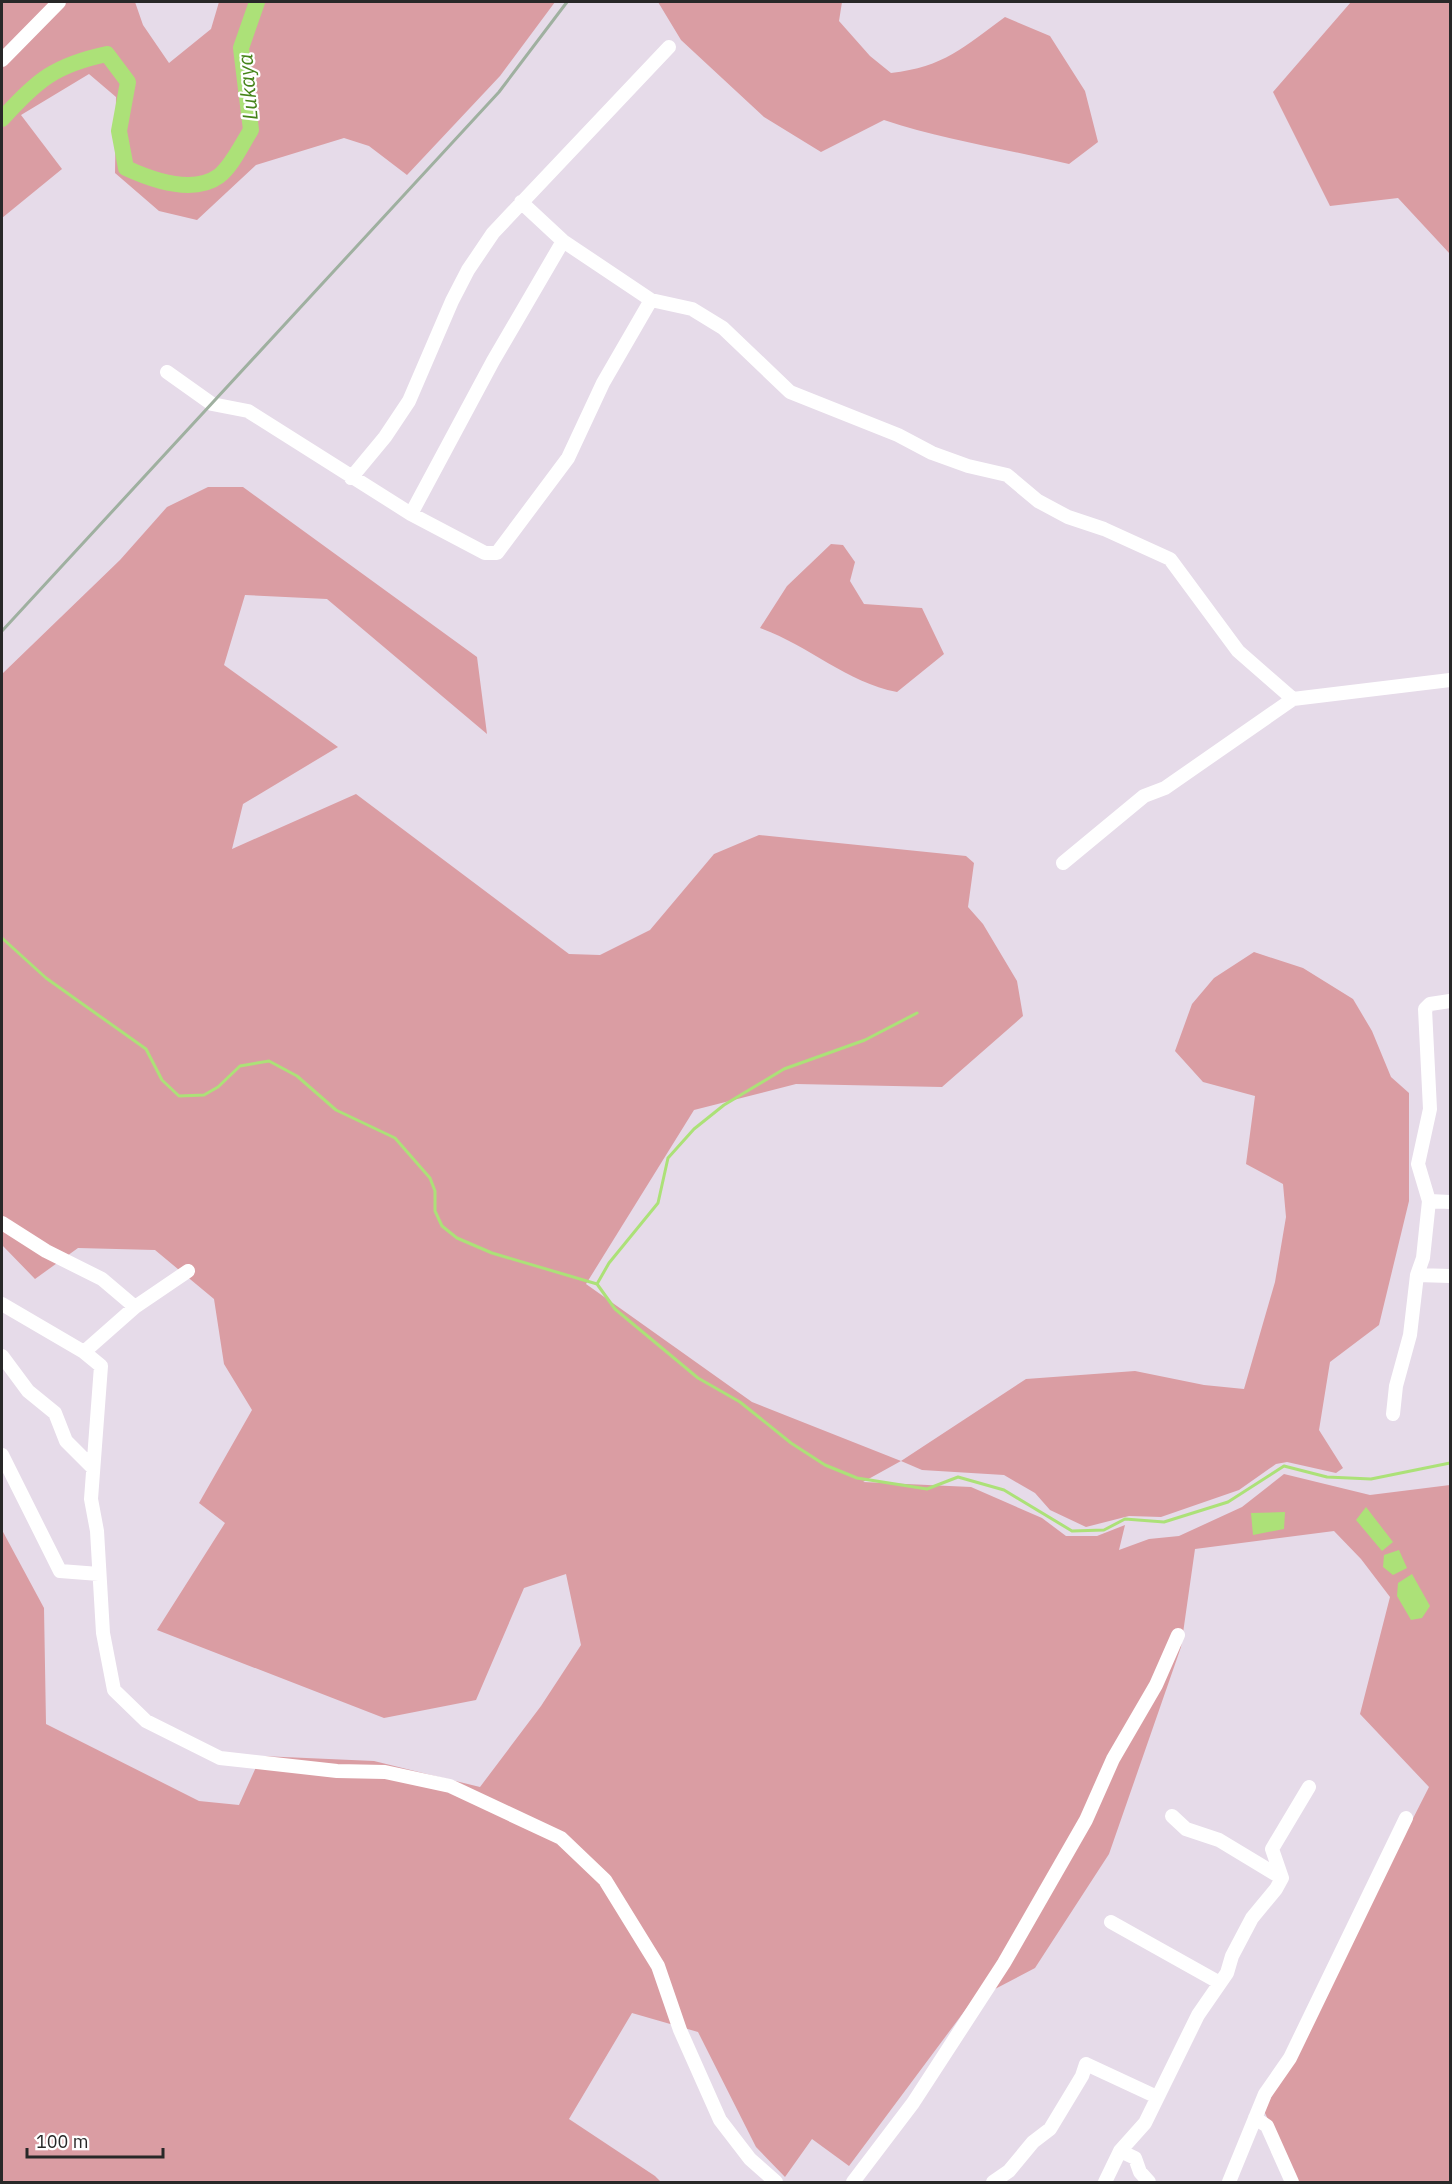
<svg xmlns="http://www.w3.org/2000/svg" width="1452" height="2184" viewBox="0 0 1452 2184" font-family="'IBM Plex Sans',sans-serif">
	<style>
		.green { fill: #da9da3 }
		.water { fill: #ace178 }
		.lines { fill: none; stroke-linecap: round; stroke-linejoin: round }
		.stream { stroke: #ace178; stroke-width: 3 }
		.river { stroke: #ace178; stroke-width: 16 }
		.minor { stroke: #fff; stroke-width: 14 }
		.rail { stroke: #9fb0a0; stroke-width: 3 }
		.labels { text-anchor: middle; dominant-baseline: central; stroke-width: 4.5; stroke-linejoin: round; paint-order: stroke }
		.water-label { font-size: 21px; font-style: italic; fill: #46841a; stroke: #fff }
	</style>
	<rect width="100%" height="100%" fill="#e6dbe9"/>
	<path class="green" d="M 2,2 L 135,2 L 143,25 L 169,63 L 211,29 L 219,2 L 555,2 L 500,76 L 407,175 L 369,146 L 344,138 L 256,165 L 197,220 L 159,211 L 115,173 L 116,97 L 89,74 L 21,115 L 62,169 L 2,218 Z
		M 658,2 L 842,2 L 839,21 L 870,56 L 891,73 C 944,67 964,47 1005,17 L 1050,36 L 1085,91 L 1098,142 L 1069,164 C 1007,149 944,140 884,120 L 821,152 L 764,117 L 681,40 Z
		M 1351,2 L 1450,2 L 1450,254 L 1398,198 L 1330,206 L 1273,92 Z
		M 208,487 L 243,487 L 477,657 L 487,734 L 327,599 L 245,595 L 224,665 L 338,747 L 243,804 L 232,849 L 356,794 L 569,954 L 600,955 L 650,930 L 714,854 L 759,835 L 966,856 L 974,863 L 968,907 L 983,924 L 1017,981 L 1023,1016 L 942,1087 L 796,1084 L 694,1110 L 586,1284 L 752,1402 L 901,1461 L 1026,1379 L 1135,1371 L 1204,1385 L 1244,1389 L 1275,1282 L 1286,1217 L 1283,1184 L 1246,1164 L 1255,1096 L 1203,1082 L 1175,1051 L 1192,1004 L 1214,978 L 1254,952 L 1303,968 L 1353,999 L 1372,1031 L 1391,1077 L 1409,1093 L 1409,1201 L 1379,1325 L 1330,1362 L 1319,1430 L 1343,1468 L 1336,1473 L 1287,1462 L 1276,1464 L 1239,1490 L 1161,1517 L 1129,1516 L 1086,1527 L 1050,1510 L 1035,1493 L 1004,1475 L 922,1470 L 901,1461 L 863,1482 L 971,1487 L 1042,1518 L 1066,1536 L 1097,1536 L 1125,1525 L 1119,1550 L 1149,1539 L 1179,1536 L 1242,1507 L 1284,1474 L 1370,1495 L 1450,1485 L 1450,2182 L 1298,2182 L 1264,2111 L 1429,1787 L 1360,1714 L 1390,1597 L 1361,1559 L 1334,1531 L 1195,1549 L 1181,1647 L 1109,1854 L 1035,1968 L 972,2001 L 849,2166 L 812,2139 L 785,2177 L 756,2147 L 698,2032 L 632,2013 L 569,2119 L 655,2176 L 661,2182 L 2,2182 L 2,1530 L 44,1608 L 46,1724 L 199,1801 L 239,1805 L 261,1756 L 374,1761 L 480,1787 L 541,1706 L 581,1645 L 566,1574 L 524,1588 L 476,1700 L 384,1718 L 157,1630 L 225,1523 L 199,1503 L 252,1410 L 224,1364 L 214,1299 L 155,1250 L 78,1248 L 35,1279 L 2,1245 L 2,674 L 120,560 L 167,507 Z
		M 831,544 L 843,545 L 855,562 L 850,581 L 864,604 L 922,608 L 944,654 L 897,692 C 846,682 808,645 760,628 L 787,586 Z"/>
	<path class="water" d="M 1366,1507 L 1393,1542 L 1382,1551 L 1356,1520 Z
		M 1285,1512 L 1284,1529 L 1253,1535 L 1251,1513 Z
		M 1399,1550 L 1407,1568 L 1393,1575 L 1383,1567 L 1384,1555 Z
		M 1412,1574 L 1430,1606 L 1422,1618 L 1411,1620 L 1397,1596 L 1398,1583 Z"/>
	<g class="lines">
		<path class="stream" d="M 2,938 L 46,978 L 146,1049 L 162,1080 L 179,1096 L 204,1095 L 218,1087 L 240,1066 L 269,1061 L 297,1076 L 336,1110 L 395,1138 L 430,1178 L 435,1191 L 435,1211 L 442,1226 L 457,1238 L 492,1253 L 597,1284 L 615,1309 L 698,1378 L 740,1402 L 791,1443 L 825,1465 L 857,1478 L 927,1489 L 958,1477 L 1004,1490 L 1072,1531 L 1104,1530 L 1125,1519 L 1164,1522 L 1228,1502 L 1284,1466 L 1327,1477 L 1371,1479 L 1450,1463
			M 597,1284 L 609,1263 L 658,1203 L 668,1158 L 694,1129 L 724,1105 L 784,1069 L 865,1040 L 917,1013"/>
		<path class="river" d="M 2,119 C 37,80 55,65 107,54 L 128,82 L 119,131 L 126,168 C 152,180 193,195 219,176 C 232,166 242,144 251,130 L 241,48 L 257,2"/>
		<path class="minor" d="M 2,60 L 59,2
			M 521,202 L 563,241 L 651,300 L 692,309 L 723,328 L 790,392 L 898,435 L 932,453 L 968,466 L 1007,475 L 1038,501 L 1068,517 L 1104,529 L 1170,559 L 1238,651 L 1293,699
			M 167,372 L 212,404 L 248,411 L 411,514 L 485,553 L 497,553 L 568,458 L 603,383 L 651,300
			M 351,478 L 385,437 L 409,401 L 452,301 L 468,270 L 493,233 L 669,47
			M 411,514 L 493,361 L 563,241
			M 1063,863 L 1144,796 L 1165,788 L 1293,699 L 1450,680
			M 1429,1201 L 1450,1202
			M 2,1223 L 46,1251 L 102,1279 L 135,1307
			M 1417,1275 L 1450,1276
			M 2,1304 L 84,1352 L 101,1366 L 91,1499 L 97,1531 L 103,1633 L 114,1690 L 146,1721 L 220,1758 L 337,1771 L 385,1772 L 450,1786 L 561,1838 L 605,1880 L 658,1966 L 680,2030 L 720,2120 L 750,2159 L 776,2182
			M 84,1352 L 135,1307 L 188,1271
			M 2,1356 L 28,1391 L 55,1413 L 66,1441 L 92,1467
			M 1393,1414 L 1396,1386 L 1410,1335 L 1417,1275 L 1423,1258 L 1429,1201 L 1418,1164 L 1430,1109 L 1425,1009 L 1430,1004 L 1450,1001
			M 2,1455 L 60,1571 L 99,1574
			M 1172,1816 L 1186,1829 L 1219,1840 L 1282,1878
			M 1111,1922 L 1220,1983
			M 1255,2118 L 1267,2126 L 1292,2182
			M 1120,2151 L 1135,2158 L 1140,2172 L 1149,2182
			M 853,2182 L 913,2103 L 1004,1963 L 1086,1820 L 1113,1759 L 1156,1685 L 1178,1635
			M 993,2182 L 1009,2171 L 1033,2142 L 1050,2129 L 1082,2076 L 1086,2064 L 1157,2097
			M 1105,2182 L 1120,2151 L 1145,2123 L 1198,2015 L 1227,1973 L 1232,1956 L 1252,1918 L 1276,1889 L 1282,1878 L 1272,1849 L 1309,1787
			M 1229,2182 L 1265,2094 L 1290,2058 L 1406,1818"/>
		<path class="rail" d="M 2,631 L 499,92 L 567,2"/>
	</g>
	<g class="labels">
		<g class="water-label">
			<text transform="translate(247 87) rotate(-95)">Lukaya</text>
		</g>
	</g>
	<rect width="1452" height="2184" fill="none" stroke="#282828" stroke-width="6"/>
	<path d="M27 2148v9h136v-9" fill="none" stroke="#282828" stroke-width="3"/>
	<text x="36" y="2148" font-size="18" fill="#282828" stroke="#ffffff" stroke-width="4.5" paint-order="stroke">100 m</text>
</svg>
